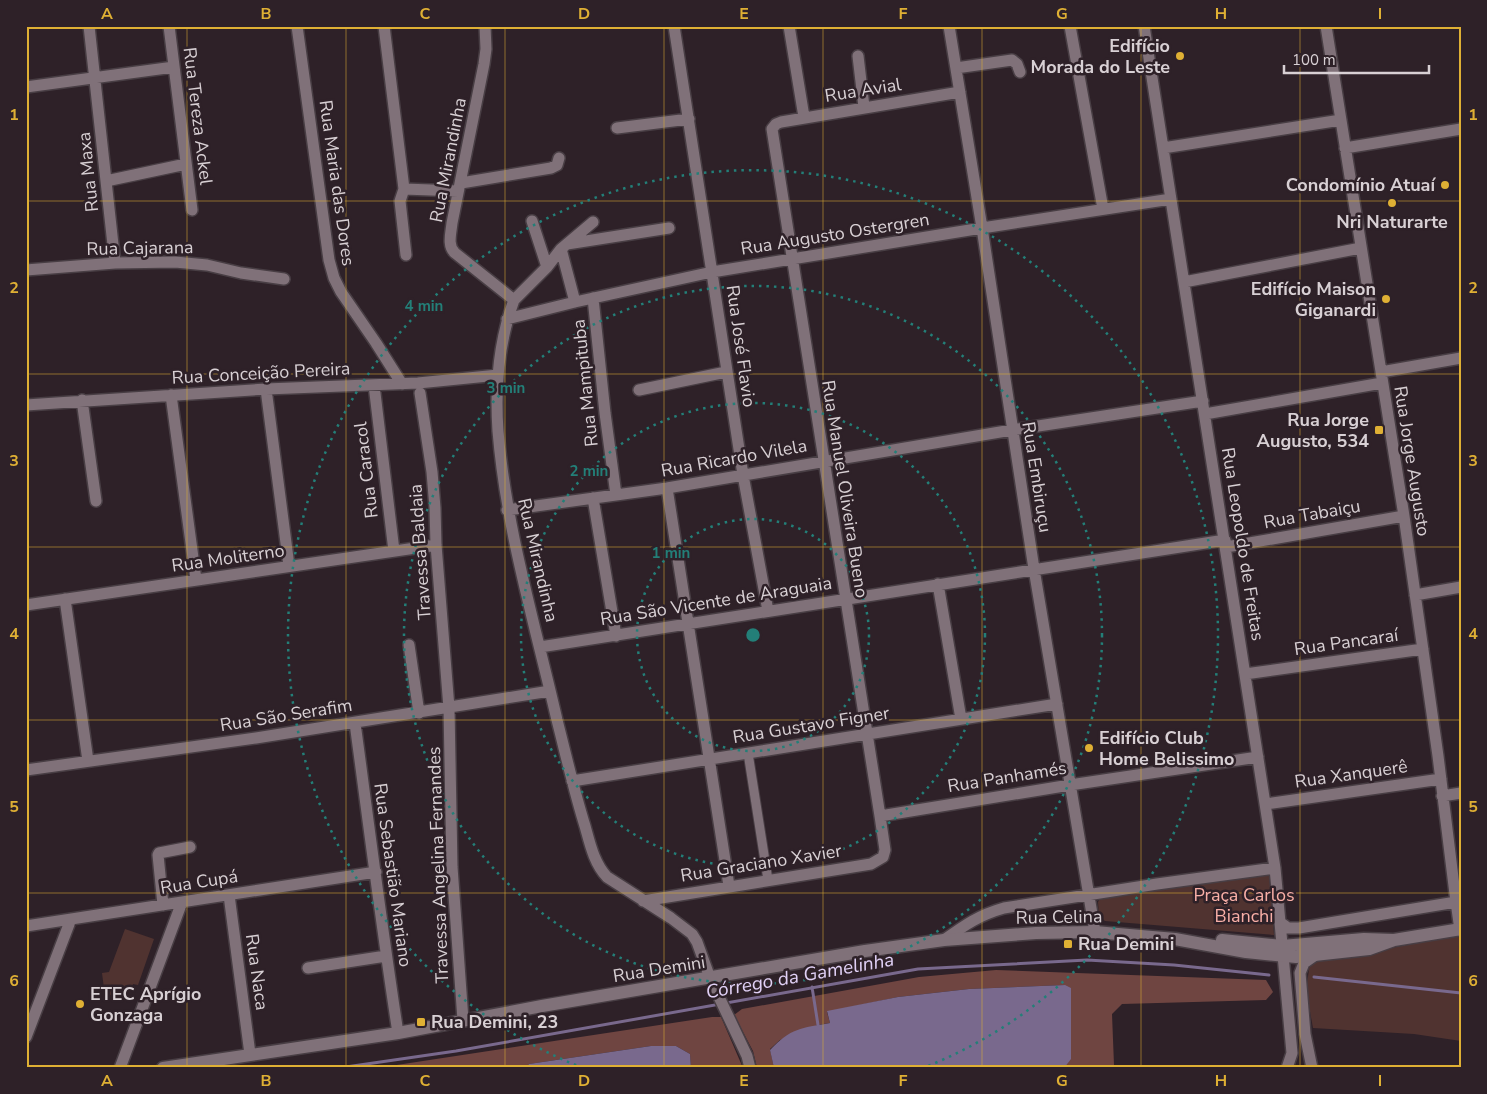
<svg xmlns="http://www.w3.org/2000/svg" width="1487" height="1094" viewBox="0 0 1487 1094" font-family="'Nunito Sans',sans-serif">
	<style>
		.green { fill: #503330 }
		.forest { fill: #6f4541 }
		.water { fill: #79698d }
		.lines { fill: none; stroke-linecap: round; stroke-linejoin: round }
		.stream { stroke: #79698d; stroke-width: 3 }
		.pedestrian-casing { stroke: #483e44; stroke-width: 11 }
		.minor-casing { stroke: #483e44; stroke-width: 14 }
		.tertiary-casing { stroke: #483e44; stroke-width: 15 }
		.pedestrian { stroke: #807179; stroke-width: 9 }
		.minor { stroke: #807179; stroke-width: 11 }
		.tertiary { stroke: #807179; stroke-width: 12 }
		.grid { fill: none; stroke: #dfb034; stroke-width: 1; stroke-opacity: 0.55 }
		.ring { fill: none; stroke: #237f78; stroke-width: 2.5; stroke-dasharray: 2.5 5 }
		.poi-dot { fill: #dfb034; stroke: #2e2128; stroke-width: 2 }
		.labels { text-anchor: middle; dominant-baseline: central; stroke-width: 5; stroke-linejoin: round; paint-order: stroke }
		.poi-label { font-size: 18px; font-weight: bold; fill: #d8d0d4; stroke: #2e2128; text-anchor: end }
		.street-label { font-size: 18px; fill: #d8d0d4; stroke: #2e2128 }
		.park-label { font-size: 18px; fill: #f9afa7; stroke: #2e2128 }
		.water-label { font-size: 19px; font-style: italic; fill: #e1d1f6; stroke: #2e2128 }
		.centre { fill: #237f78; stroke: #2e2128; stroke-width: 2.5 }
		.ring-label { font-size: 15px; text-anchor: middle; font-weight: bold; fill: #237f78; stroke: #2e2128; stroke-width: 5; stroke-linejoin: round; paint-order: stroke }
		.neatline { fill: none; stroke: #dfb034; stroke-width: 2 }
		.grid-label { font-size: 16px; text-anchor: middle; font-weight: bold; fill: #dfb034 }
	</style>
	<rect width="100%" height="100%" fill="#2e2128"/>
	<path class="green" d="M 1269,874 L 1274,935 L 1105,921 L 1099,916 L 1098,902 L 1101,897 Z
		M 125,929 L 154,939 L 138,985 L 133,984 L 131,991 L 105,996 L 102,973 L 109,972 Z
		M 1461,935 L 1461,1041 L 1414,1034 L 1313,1028 L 1306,990 L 1310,963 Z"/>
	<path class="forest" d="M 996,970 L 1266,980 L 1273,992 L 1266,1000 L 1122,1004 L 1112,1014 L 1114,1065 L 1112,1068 L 1062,1068 L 1064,1067 L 1065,985 L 969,989 L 898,997 L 827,1012 L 830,1023 L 818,1025 L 780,1040 L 770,1049 L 774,1068 L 757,1068 L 753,1051 L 734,1015 L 742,1009 L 919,977 Z
		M 712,1017 L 721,1017 L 743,1068 L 691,1068 L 690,1054 L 676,1046 L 651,1046 L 529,1064 L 525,1068 L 377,1068 Z"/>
	<path class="water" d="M 1065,985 L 1071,988 L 1071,1059 L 1064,1068 L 774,1068 L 770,1050 C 791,1028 801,1028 830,1023 L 827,1011 L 898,997 L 969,989 Z
		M 651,1046 L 676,1046 L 690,1054 L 691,1068 L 525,1068 L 529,1064 Z"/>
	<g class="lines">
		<path class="stream" d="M 1314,977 L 1461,993
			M 812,987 L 818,1025
			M 339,1068 L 456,1051 L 918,969 L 1087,960 L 1174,965 L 1269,975"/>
		<g class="pedestrian-casing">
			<path id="pedestrian" d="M 748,753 L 768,880"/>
		</g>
		<g class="minor-casing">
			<path id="minor" d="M 89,26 L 115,263
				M 169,26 L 192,210
				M 297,26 L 329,260 L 334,278 L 341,292 L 376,343 L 402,384
				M 384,26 L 404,189 L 458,191
				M 485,26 L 486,49 L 484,64 L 452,223 C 451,233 447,246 455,253 L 514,300 C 499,341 495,388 498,431 C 506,529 535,624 557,720 C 566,755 574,791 585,826 C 590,844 594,863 607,877 L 671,918 L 692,934 L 697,942 L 710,978 L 747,1056 L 750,1068
				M 674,26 L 743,475 L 768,611
				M 789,26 L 804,117
				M 949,26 L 982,228 L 1034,569 L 1095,932
				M 1070,26 L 1103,209
				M 1144,26 L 1275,868 L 1292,1053 L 1287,1068
				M 1326,26 L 1404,516 L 1438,756 L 1456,902
				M 858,56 L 864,107
				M 956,68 L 1012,60 L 1017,64 L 1020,72
				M 26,87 L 174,67
				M 617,128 L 689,119
				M 1163,148 L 1341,120
				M 1345,148 L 1461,129
				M 106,181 L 186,164
				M 461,183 L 551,168 L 557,165 L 559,158
				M 404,189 L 400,201 L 406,255
				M 532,221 L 547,267
				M 567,244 L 669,228
				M 561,249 L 575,302
				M 26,270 L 115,263 L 175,262 L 207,265 L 241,273 L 284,279
				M 1184,282 L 1361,248
				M 593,298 L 605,413 L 616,495
				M 514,300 L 547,267 L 561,249 L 593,222
				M 507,319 L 575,302 L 712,272 L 982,228 L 1171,199
				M 1381,372 L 1461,358
				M 374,385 L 394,551
				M 266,389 L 289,566
				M 639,390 L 726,372
				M 420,393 L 432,472 L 435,508 L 436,545 L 449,708 L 452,867 L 463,1020
				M 171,395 L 196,580
				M 82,400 L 96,501
				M 26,405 L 266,389 L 418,383 L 498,375
				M 1205,414 L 1382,383
				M 667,488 L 729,886
				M 593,498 L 616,636
				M 507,510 L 667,488 L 1012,430 L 1203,401
				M 1226,547 L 1404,516
				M 938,584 L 961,719
				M 1415,595 L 1461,587
				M 65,599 L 88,761
				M 26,605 L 436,545
				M 409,645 L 419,713
				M 540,647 L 1225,540
				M 1245,674 L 1423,649
				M 355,723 C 369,826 382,930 398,1033
				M 26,770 L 256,738 L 550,691
				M 572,781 L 1057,704
				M 1442,796 L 1461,793
				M 1266,804 L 1441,779
				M 880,816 L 1070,785 L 1258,757
				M 229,895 L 250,1054
				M 643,901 L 871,864 L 883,857 L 885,850 L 880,816 L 772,129 L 776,124 L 781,122 L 960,92
				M 163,905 L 158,855 L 159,853 L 190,847
				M 1281,923 L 1288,928 L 1299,928 L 1456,902 L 1460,930
				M 26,926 L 376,872
				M 944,940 C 965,925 979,915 1004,908 L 1157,884 L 1275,868
				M 308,968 L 386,956
				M 26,1037 L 71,919
				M 120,1068 L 182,902
				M 1312,1068 L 1305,1034 L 1300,973 L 1304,963 L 1314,956"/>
		</g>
		<g class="tertiary-casing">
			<path id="tertiary" d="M 1222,940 L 1282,946 L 1364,939 L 1394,940 L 1461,929
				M 163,1068 L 398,1033 L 542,1006 L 865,951 L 944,940 L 1036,933 L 1095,932 L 1175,939 L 1246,952 L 1296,957 L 1369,949 L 1394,940"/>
		</g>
		<use href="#pedestrian" class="pedestrian"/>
		<use href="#minor" class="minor"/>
		<use href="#tertiary" class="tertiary"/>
	</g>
	<path class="grid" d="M 187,26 L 187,1068M 346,26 L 346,1068M 505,26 L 505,1068M 664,26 L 664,1068M 823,26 L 823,1068M 982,26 L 982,1068M 1141,26 L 1141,1068M 1300,26 L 1300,1068M 26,201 L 1461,201M 26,374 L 1461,374M 26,547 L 1461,547M 26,720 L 1461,720M 26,893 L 1461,893"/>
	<g class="ring">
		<circle cx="753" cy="635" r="116"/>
		<circle cx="753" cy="635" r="232"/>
		<circle cx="753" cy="635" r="349"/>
		<path d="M583 1068A465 465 0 1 1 923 1068"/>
	</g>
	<g class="poi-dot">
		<circle cx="1180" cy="56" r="5"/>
		<circle cx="1445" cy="185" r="5"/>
		<circle cx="1392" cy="203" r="5"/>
		<circle cx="1386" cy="299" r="5"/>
		<rect x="1374" y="425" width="10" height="10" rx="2.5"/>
		<circle cx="1089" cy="748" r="5"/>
		<rect x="1063" y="939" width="10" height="10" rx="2.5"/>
		<circle cx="80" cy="1004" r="5"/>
		<rect x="416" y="1017" width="10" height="10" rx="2.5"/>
	</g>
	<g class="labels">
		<g class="poi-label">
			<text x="1170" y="46">Edifício<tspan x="1170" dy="21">Morada do Leste</tspan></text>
			<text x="1435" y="185">Condomínio Atuaí</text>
			<text x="1392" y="222" text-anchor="middle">Nri Naturarte</text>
			<text x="1376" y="289">Edifício Maison<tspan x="1376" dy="21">Giganardi</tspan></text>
			<text x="1369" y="420">Rua Jorge<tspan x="1369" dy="21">Augusto, 534</tspan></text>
			<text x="1099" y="738" text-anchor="start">Edifício Club<tspan x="1099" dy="21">Home Belissimo</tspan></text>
			<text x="1078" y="944" text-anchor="start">Rua Demini</text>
			<text x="90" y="994" text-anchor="start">ETEC Aprígio<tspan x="90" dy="21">Gonzaga</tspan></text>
			<text x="431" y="1022" text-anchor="start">Rua Demini, 23</text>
		</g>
		<g class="street-label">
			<text transform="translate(863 90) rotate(-9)">Rua Avial</text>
			<text transform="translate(198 116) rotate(83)">Rua Tereza Ackel</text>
			<text transform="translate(448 160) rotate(-79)">Rua Mirandinha</text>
			<text transform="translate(88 172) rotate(-96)">Rua Maxa</text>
			<text transform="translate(337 183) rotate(82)">Rua Maria das Dores</text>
			<text transform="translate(835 234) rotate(-9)">Rua Augusto Ostergren</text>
			<text transform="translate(140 248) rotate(-1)">Rua Cajarana</text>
			<text transform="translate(741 346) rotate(82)">Rua José Flavio</text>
			<text transform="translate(261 373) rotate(-3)">Rua Conceição Pereira</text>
			<text transform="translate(585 383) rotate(-96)">Rua Mampituba</text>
			<text transform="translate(734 458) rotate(-10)">Rua Ricardo Vilela</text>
			<text transform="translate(1412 461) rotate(81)">Rua Jorge Augusto</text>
			<text transform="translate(366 470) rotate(-97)">Rua Caracol</text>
			<text transform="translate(1037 477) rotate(81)">Rua Embiruçu</text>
			<text transform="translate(845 489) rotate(81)">Rua Manuel Oliveira Bueno</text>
			<text transform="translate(1312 514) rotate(-10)">Rua Tabaiçu</text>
			<text transform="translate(1243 544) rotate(81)">Rua Leopoldo de Freitas</text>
			<text transform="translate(420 552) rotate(-94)">Travessa Baldaia</text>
			<text transform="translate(228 558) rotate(-8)">Rua Moliterno</text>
			<text transform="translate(538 560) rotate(77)">Rua Mirandinha</text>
			<text transform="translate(716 601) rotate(-9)">Rua São Vicente de Araguaia</text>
			<text transform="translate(1346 642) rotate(-8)">Rua Pancaraí</text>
			<text transform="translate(286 715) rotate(-9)">Rua São Serafim</text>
			<text transform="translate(811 725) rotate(-9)">Rua Gustavo Figner</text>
			<text transform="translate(1351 774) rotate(-8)">Rua Xanquerê</text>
			<text transform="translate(1007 777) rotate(-9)">Rua Panhamés</text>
			<text transform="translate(761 863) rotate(-9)">Rua Graciano Xavier</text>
			<text transform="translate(438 865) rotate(-92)">Travessa Angelina Fernandes</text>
			<text transform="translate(393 875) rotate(82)">Rua Sebastião Mariano</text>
			<text transform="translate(199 882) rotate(-9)">Rua Cupá</text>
			<text transform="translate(1059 917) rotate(-1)">Rua Celina</text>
			<text transform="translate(659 969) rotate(-9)">Rua Demini</text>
			<text transform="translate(257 972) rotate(82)">Rua Naca</text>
		</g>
		<g class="park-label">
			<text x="1244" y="895">Praça Carlos<tspan x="1244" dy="21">Bianchi</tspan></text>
		</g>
		<g class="water-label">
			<text transform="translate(800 976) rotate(-10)">Córrego da Gamelinha</text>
		</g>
	</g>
	<circle cx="753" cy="635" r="8" class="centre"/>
	<g class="ring-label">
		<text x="424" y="311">4 min</text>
		<text x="506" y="393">3 min</text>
		<text x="589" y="476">2 min</text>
		<text x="671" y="558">1 min</text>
	</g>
	<rect width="1487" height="1094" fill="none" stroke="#2e2128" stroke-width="55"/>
	<path d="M1284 65v8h145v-8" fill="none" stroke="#d8d0d4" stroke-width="2.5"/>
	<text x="1292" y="65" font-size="15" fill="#d8d0d4" stroke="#2e2128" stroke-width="4" paint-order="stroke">100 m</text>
	<rect x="28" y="28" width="1432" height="1038" class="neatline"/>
	<g class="grid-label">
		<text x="107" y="19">A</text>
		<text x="266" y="19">B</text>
		<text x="425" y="19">C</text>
		<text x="584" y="19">D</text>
		<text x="744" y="19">E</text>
		<text x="903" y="19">F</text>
		<text x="1062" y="19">G</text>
		<text x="1221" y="19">H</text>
		<text x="1380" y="19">I</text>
		<text x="14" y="120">1</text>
		<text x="1473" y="120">1</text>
		<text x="14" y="293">2</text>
		<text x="1473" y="293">2</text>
		<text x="14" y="466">3</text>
		<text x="1473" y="466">3</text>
		<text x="14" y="639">4</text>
		<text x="1473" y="639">4</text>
		<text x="14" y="812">5</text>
		<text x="1473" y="812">5</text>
		<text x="14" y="986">6</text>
		<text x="1473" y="986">6</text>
		<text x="107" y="1086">A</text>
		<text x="266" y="1086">B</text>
		<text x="425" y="1086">C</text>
		<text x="584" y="1086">D</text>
		<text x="744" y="1086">E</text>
		<text x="903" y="1086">F</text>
		<text x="1062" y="1086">G</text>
		<text x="1221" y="1086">H</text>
		<text x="1380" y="1086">I</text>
	</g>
</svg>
